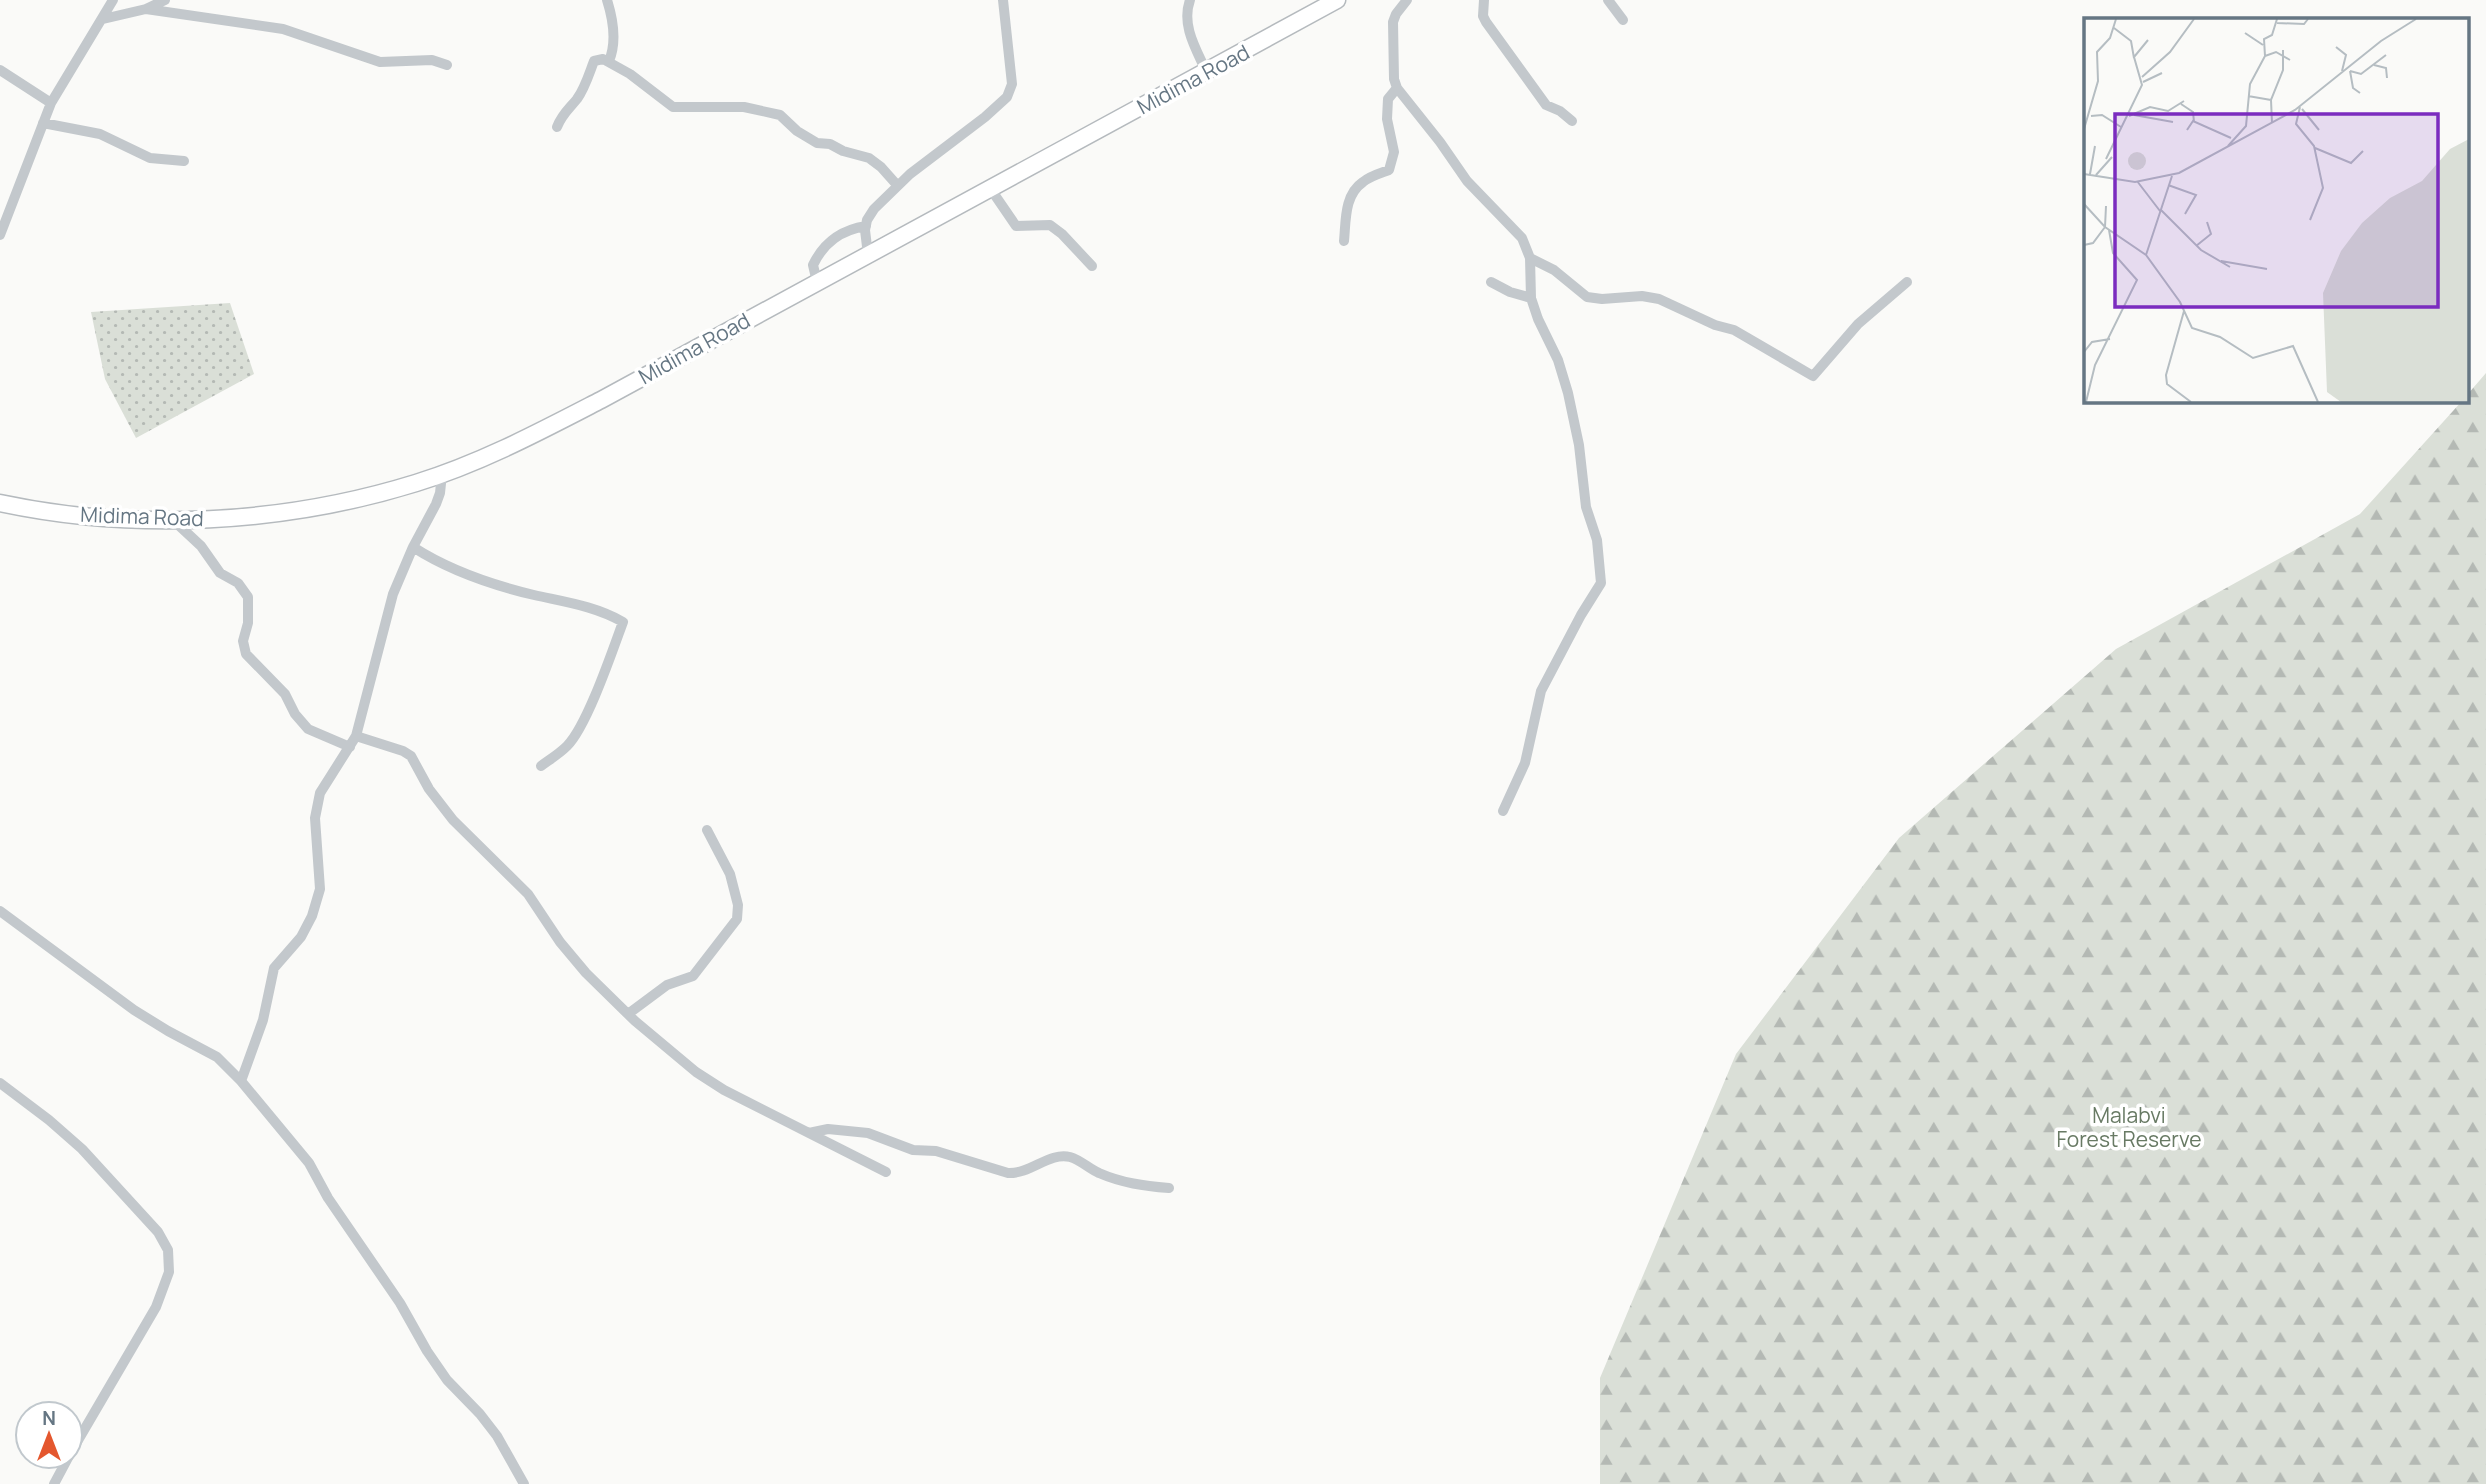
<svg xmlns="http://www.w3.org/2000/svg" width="2486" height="1484" viewBox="0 0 2486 1484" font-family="Manrope,sans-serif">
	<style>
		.grass { fill: url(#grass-dots) }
		.forest { fill: url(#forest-firs) }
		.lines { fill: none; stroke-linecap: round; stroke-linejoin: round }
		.primary-casing { stroke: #b5babe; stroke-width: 19 }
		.minor { stroke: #c3c8cc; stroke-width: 10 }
		.primary { stroke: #fff; stroke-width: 16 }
		.labels { text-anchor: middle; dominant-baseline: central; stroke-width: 7; stroke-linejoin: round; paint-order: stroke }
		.street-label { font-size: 21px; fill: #657683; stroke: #fff }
		.park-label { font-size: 21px; fill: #687a64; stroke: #fff }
		.inset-road { fill: none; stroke: #b5bdc2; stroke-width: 2 }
		.view { fill: #7b2cbf; fill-opacity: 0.15; stroke: #7b2cbf; stroke-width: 3.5 }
		.inset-edge { fill: none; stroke: #657683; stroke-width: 3.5 }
	</style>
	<defs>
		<pattern id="grass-dots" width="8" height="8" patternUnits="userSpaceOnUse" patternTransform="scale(1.75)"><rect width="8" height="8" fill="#dadfd7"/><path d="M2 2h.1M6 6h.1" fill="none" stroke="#b4b9b4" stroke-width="1.8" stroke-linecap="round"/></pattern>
		<pattern id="forest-firs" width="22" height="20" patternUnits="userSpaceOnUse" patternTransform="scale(1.75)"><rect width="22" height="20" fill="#dadfd7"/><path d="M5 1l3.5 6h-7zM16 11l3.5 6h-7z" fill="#b4b9b4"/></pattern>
	</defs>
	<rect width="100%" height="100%" fill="#fafaf8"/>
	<path class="grass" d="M 230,303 L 254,374 L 136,438 L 105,379 L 91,312 Z"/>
	<path class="forest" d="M 2486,373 L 2486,1484 L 1600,1484 L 1600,1378 L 1736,1054 L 1899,838 L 2116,649 L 2360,514 L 2462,401 L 2467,401 L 2467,395 Z"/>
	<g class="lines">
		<g class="primary-casing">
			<path id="primary" d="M 0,503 C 136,532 284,524 416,483 C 481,463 541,431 601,400 L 1337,0"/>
		</g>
		<path class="minor" d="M 607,0 C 613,19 617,42 609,61
			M 1190,0 C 1181,25 1196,49 1206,71
			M 1407,0 L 1396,14 L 1393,22 L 1394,79 L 1397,88 L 1440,142 L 1467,181 L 1522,238 L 1530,258 L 1531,298 L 1538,319 L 1558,360 L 1568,393 L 1579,445 L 1586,507 L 1597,540 L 1601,583 L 1581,615 L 1541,691 L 1525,763 L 1503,811
			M 1484,0 L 1483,16 L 1486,22 L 1546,105 L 1560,111 L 1572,121
			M 1608,0 L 1623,20
			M 146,9 L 283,29 L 380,62 L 432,60 L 447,65
			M 103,19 L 146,9 L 165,0
			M 0,70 L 51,103
			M 43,123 L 100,134 L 150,158 L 184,161
			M 557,127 C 562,114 569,109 577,99 C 585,88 589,74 594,61 L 603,59 L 630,74 L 673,107 L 744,107 L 780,115 L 797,131 L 817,143 L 830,144 L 843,151 L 869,158 L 881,167 L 897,185
			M 990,188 L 1016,226 L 1050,225 L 1062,234 L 1092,266
			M 0,235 L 51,103 L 113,0
			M 1344,241 C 1346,221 1344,195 1363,182 C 1370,176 1381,173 1389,170 L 1394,152 L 1387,119 L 1388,99 L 1397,88
			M 868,255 L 865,230 L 867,220 L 874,209 L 910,174 L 985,117 L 1007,97 L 1012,84 L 1003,0
			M 1530,258 L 1554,270 L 1587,297 L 1602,299 L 1642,296 L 1659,299 L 1715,325 L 1734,330 L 1813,376 L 1858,324 L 1907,282
			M 817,282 L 813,265 C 824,242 841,230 866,226
			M 1491,282 L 1510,292 L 1531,298
			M 172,519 L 201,546 L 220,573 L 238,583 L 248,597 L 248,623 L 243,641 L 246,654 L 285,694 L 295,714 L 308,729 L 350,747
			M 413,547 C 450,571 492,585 534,595 C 565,602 595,606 623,622 C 612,652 587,726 567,746 C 559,754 549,760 541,766
			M 356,736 L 403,751 L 411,756 L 429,789 L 453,820 L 528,894 L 560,942 L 586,973 L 635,1021 L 696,1072 L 724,1090 L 886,1172
			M 0,911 L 134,1010 L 168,1031 L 217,1057 L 241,1081 L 309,1163 L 328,1198 L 400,1303 L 427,1351 L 447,1380 L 480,1414 L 497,1436 L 524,1484
			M 628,1014 L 667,985 L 693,976 L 737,919 L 738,905 L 730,874 L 707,830
			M 241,1081 L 263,1020 L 274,968 L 301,937 L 312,916 L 320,889 L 315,818 L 320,793 L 356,736 L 393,594 L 413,547 L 436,504 L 440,493 L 442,474
			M 0,1083 L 49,1120 L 82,1149 L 158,1232 L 168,1250 L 169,1272 L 156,1307 L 70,1454
			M 809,1133 L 828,1129 L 868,1133 L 913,1150 L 936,1151 L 1008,1173 C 1031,1174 1049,1152 1070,1157 C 1081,1160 1089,1169 1099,1173 C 1122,1183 1144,1186 1169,1188
			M 54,1484 L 69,1456"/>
		<use href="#primary" class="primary"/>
	</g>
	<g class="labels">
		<g class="street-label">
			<text transform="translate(1193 79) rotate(-28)">Midima Road</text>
			<text transform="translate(694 348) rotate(-29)">Midima Road</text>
			<text transform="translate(142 516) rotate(2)">Midima Road</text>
		</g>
		<g class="park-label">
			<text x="2129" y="1115">Malabvi<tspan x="2129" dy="24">Forest Reserve</tspan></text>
		</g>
	</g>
	<g transform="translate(2084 18)">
		<rect width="385" height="385" fill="#fafaf8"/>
		<path d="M44 143a9 9 0 1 1 18 0a9 9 0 1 1-18 0Z" fill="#dadfd7"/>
		<path d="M 385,121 L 385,384 L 257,384 L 243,374 L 239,275 L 257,233 L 278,205 L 306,180 L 338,163 L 366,131 Z" fill="#dadfd7"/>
		<path class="inset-road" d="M 193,5 L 220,6 L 224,1M 30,10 L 47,23 L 50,40M 161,15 L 179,27M 252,29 L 262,37 L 258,53M 181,38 L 192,34 L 206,42M 290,47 L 302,50 L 303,60M 266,53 L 277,56 L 302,37M 266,53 L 269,70 L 276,75M 58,59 L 86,34 L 110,1M 59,64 L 78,55M 164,78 L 187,82M 97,86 L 109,94 L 110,104M 216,89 L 212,106 L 230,128 L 239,170 L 226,202M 218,91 L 235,112M 50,97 L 89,104M 7,98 L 18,97 L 37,109M 45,98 L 66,89 L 84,93 L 100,83M 188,105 L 187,82 L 199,52 L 199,32M 0,111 L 14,63 L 13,34 L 26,20 L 32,1M 103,112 L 109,103 L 147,120M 144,128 L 162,108 L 166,66 L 181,38 L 180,21 L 188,17 L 193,1M 231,130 L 267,145 L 279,133M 22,141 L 58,67 L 50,39 L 64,22M 0,156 L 51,164 L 95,155 L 211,92 L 297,23 L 332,1M 6,156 L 11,128M 12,157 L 28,139M 53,163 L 76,193M 84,167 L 112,177 L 101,196M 0,186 L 21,209 L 62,237 L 96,284 L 108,310 L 136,319 L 169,340 L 209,328 L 234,384M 77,192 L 117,232 L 146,249M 0,227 L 9,225 L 21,209 L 22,188M 112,228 L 127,216 L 123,204M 62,237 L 88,158M 137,243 L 183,251M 100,293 L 82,357 L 83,366 L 107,384M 0,334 L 8,324 L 26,321M 2,384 L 11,347 L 53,262 L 29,235 L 25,212"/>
		<path class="view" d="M 31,96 L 354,96 L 354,289 L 31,289 Z"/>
		<rect width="385" height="385" class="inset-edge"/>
	</g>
	<g transform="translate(49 1435)"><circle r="33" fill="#ffffff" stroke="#c1c8cd" stroke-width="2"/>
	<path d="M0-5L12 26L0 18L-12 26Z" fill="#e4572e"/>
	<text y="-10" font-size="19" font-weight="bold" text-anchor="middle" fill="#657683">N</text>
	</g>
</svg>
